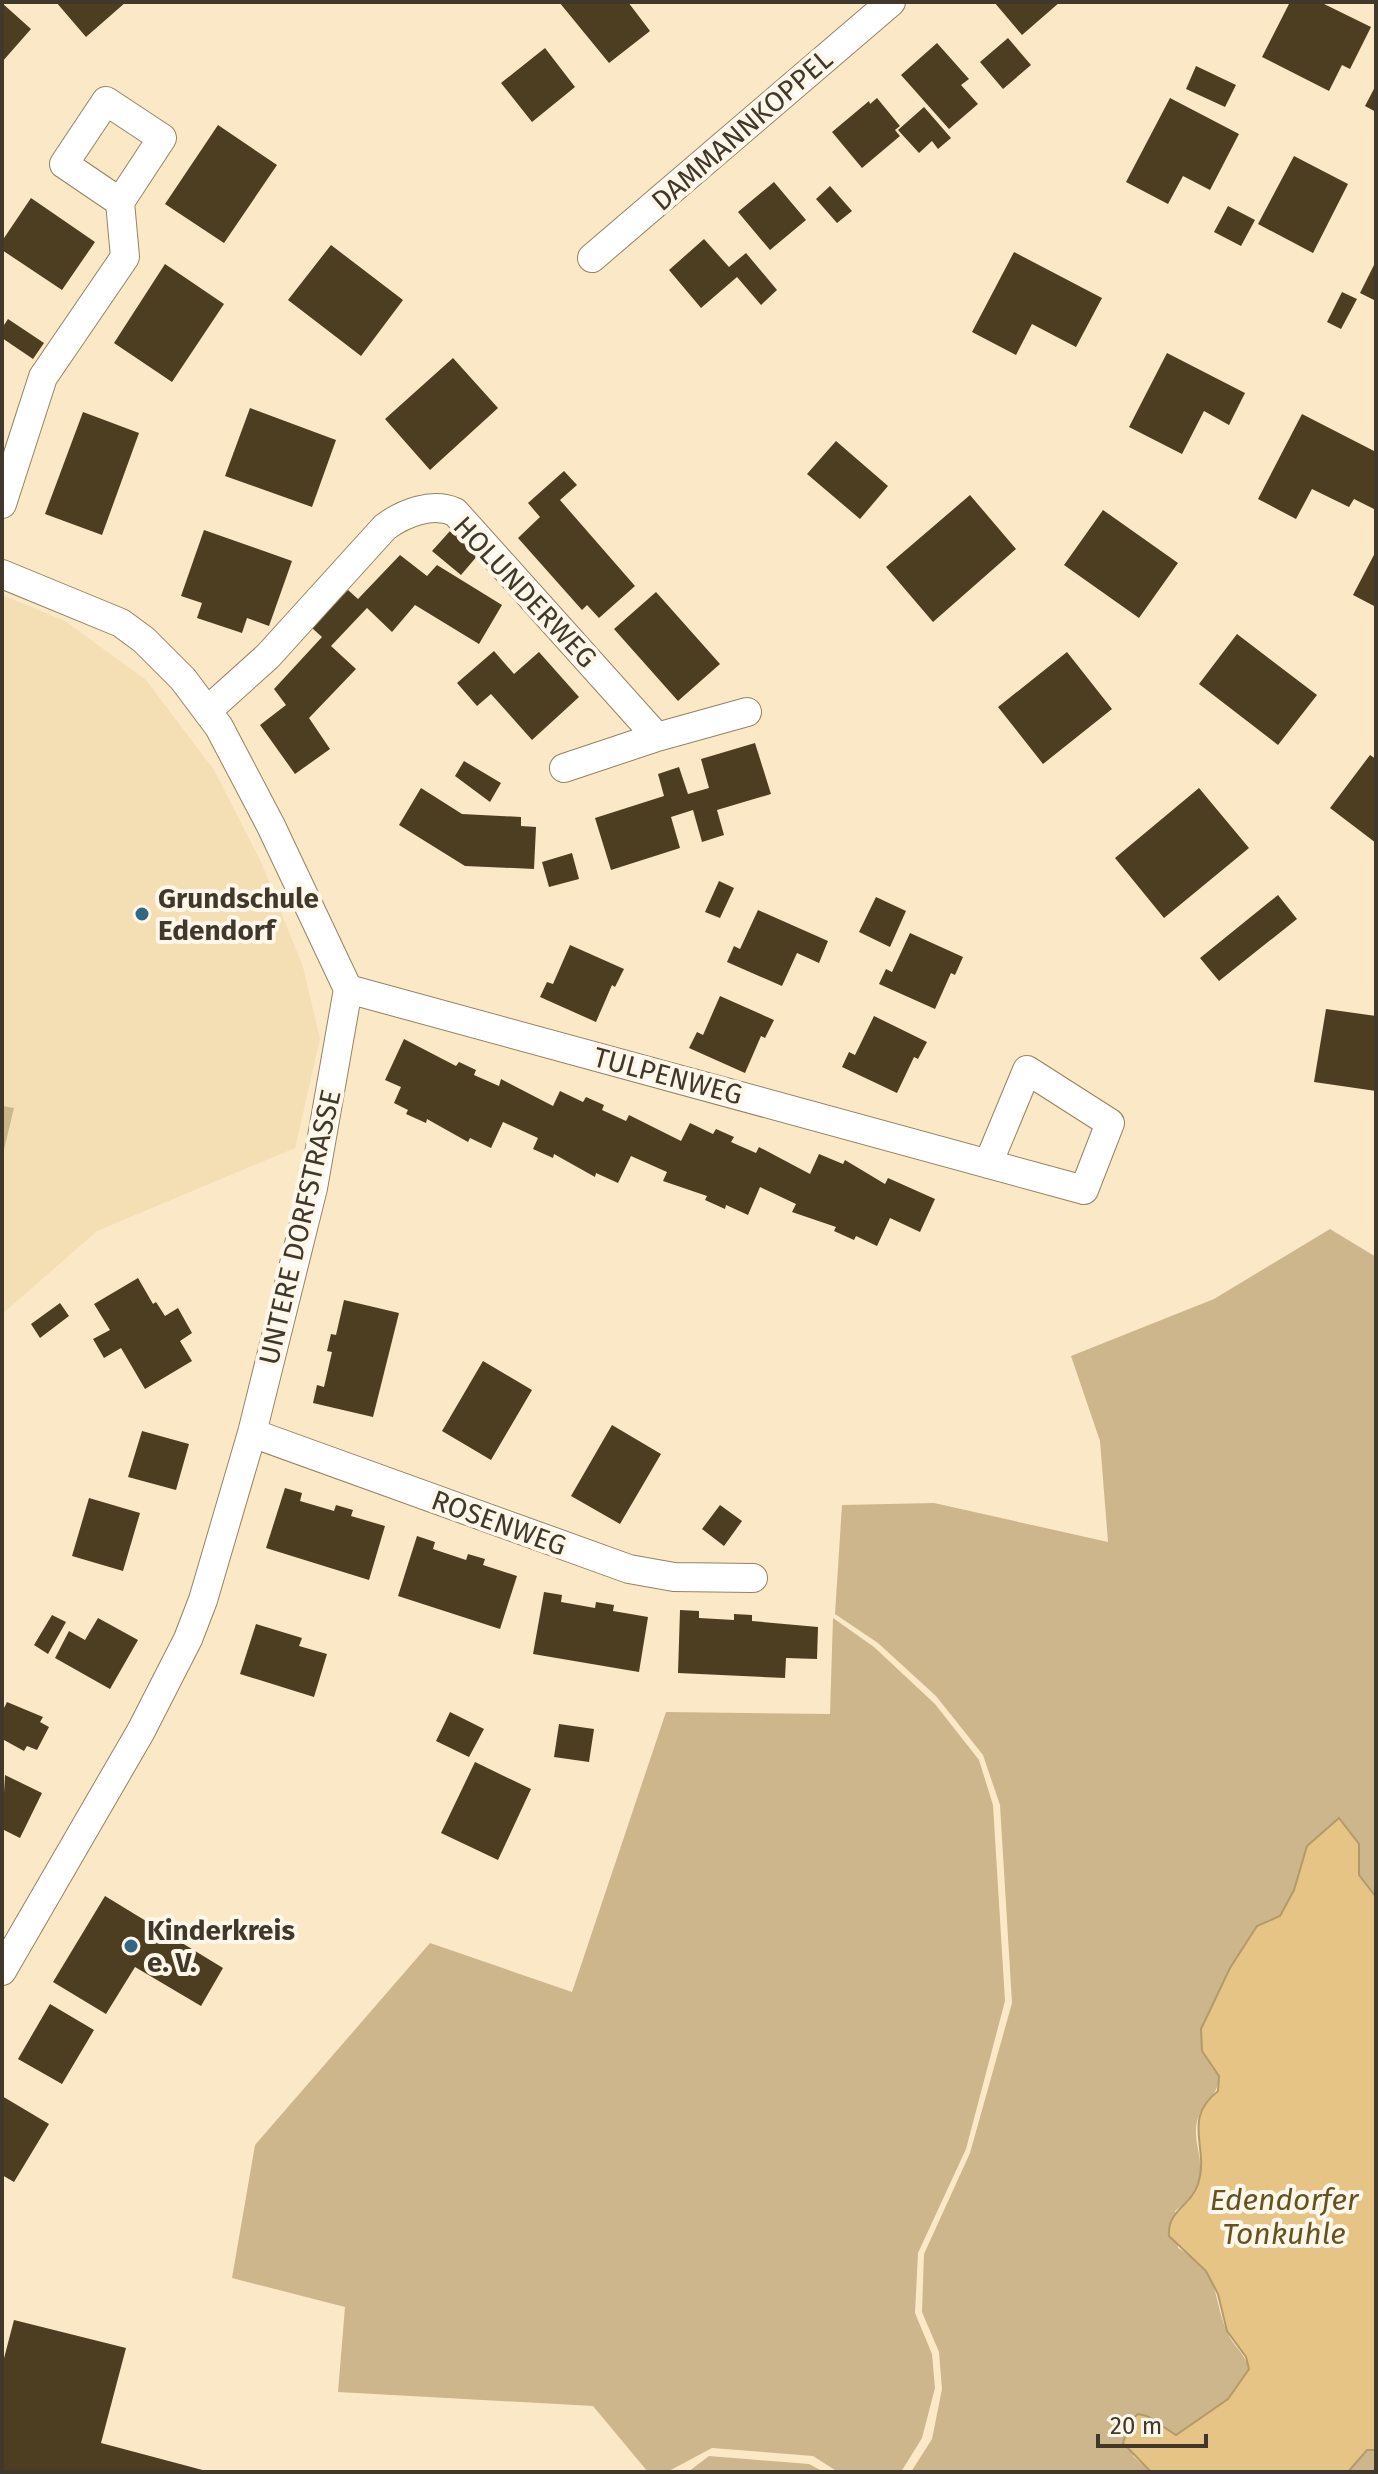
<svg xmlns="http://www.w3.org/2000/svg" width="1378" height="2474" viewBox="0 0 1378 2474" font-family="'Fira Sans',sans-serif">
	<style>
		.built { fill: #f4deb4 }
		.green { fill: #cdb68b }
		.water { fill: #e5c485; stroke: #b49a6a; stroke-width: 2 }
		.building { fill: #4d3e21 }
		.lines { fill: none; stroke-linecap: round; stroke-linejoin: round }
		.street-casing { stroke: #938363; stroke-width: 30 }
		.street { stroke: #fff; stroke-width: 28 }
		.poi-dot { fill: #326884; stroke: #fff7e9; stroke-width: 3 }
		.labels { text-anchor: middle; dominant-baseline: central; stroke-width: 8; stroke-linejoin: round; paint-order: stroke }
		.street-label { font-size: 28px; fill: #40392b; stroke: #fff7e9 }
		.poi-label { font-size: 28px; font-weight: bold; fill: #40392b; stroke: #fff7e9; text-anchor: start }
		.water-label { font-size: 30px; font-style: italic; fill: #685121; stroke: #fff7e9 }
	</style>
	<rect width="100%" height="100%" fill="#fbe8c6"/>
	<path class="built" d="M 2,595 L 65,621 L 146,680 L 214,770 L 261,862 L 303,967 L 320,1039 L 295,1148 L 97,1231 L 2,1314 Z"/>
	<path class="green" d="M 2,1106 L 14,1108 L 2,1158 Z
		M 1330,1229 L 1376,1257 L 1376,1897 L 1358,1875 L 1359,1844 L 1307,1846 L 1294,1890 L 1280,1917 L 1257,1926 L 1230,1968 L 1201,2029 L 1210,2064 L 1219,2076 C 1218,2095 1208,2098 1200,2113 C 1184,2146 1224,2174 1175,2211 L 1178,2248 C 1222,2274 1211,2293 1227,2332 C 1233,2346 1245,2353 1249,2369 L 1228,2399 L 1176,2435 L 1147,2416 L 1133,2456 L 1151,2472 L 911,2472 L 932,2439 L 942,2389 L 939,2352 L 922,2312 L 924,2254 L 970,2153 L 1012,2003 L 1000,1805 L 983,1755 L 936,1696 L 878,1643 L 835,1614 L 842,1505 L 934,1503 L 1108,1542 L 1100,1441 L 1071,1356 L 1214,1299 Z
		M 833,1618 L 874,1647 L 935,1704 L 979,1760 L 993,1805 L 1005,2001 L 966,2149 L 918,2253 L 915,2313 L 932,2354 L 935,2388 L 922,2438 L 901,2472 L 838,2472 L 813,2456 L 712,2448 L 667,2472 L 648,2472 L 593,2406 L 338,2392 L 345,2307 L 232,2278 L 255,2145 L 430,1943 L 572,1992 L 666,1712 L 830,1714 Z
		M 1367,2450 L 1376,2450 L 1376,2472 L 1348,2472 Z
		M 709,2456 L 809,2464 L 824,2472 L 688,2472 Z"/>
	<path class="water" d="M 1339,1818 L 1359,1844 L 1359,1875 L 1376,1897 L 1376,2450 L 1367,2450 L 1348,2472 L 1151,2472 L 1123,2443 L 1131,2420 L 1138,2414 L 1147,2416 L 1176,2435 L 1228,2399 L 1249,2369 L 1246,2357 L 1227,2331 L 1218,2294 L 1206,2271 L 1169,2236 C 1167,2210 1191,2206 1198,2184 C 1210,2147 1181,2120 1218,2091 L 1219,2076 L 1202,2051 L 1201,2029 L 1230,1968 L 1257,1926 L 1280,1916 L 1294,1890 L 1307,1846 Z"/>
	<path class="building" d="M 56,2 L 126,2 L 86,37 Z
		M 559,2 L 628,2 L 650,31 L 609,63 Z
		M 994,2 L 1060,2 L 1022,35 Z
		M 1290,2 L 1320,2 L 1371,27 L 1350,69 L 1342,65 L 1329,91 L 1262,57 Z
		M 2,3 L 31,29 L 2,62 Z
		M 1008,38 L 1031,65 L 1003,89 L 980,62 Z
		M 937,43 L 969,79 L 961,85 L 978,104 L 949,129 L 901,75 Z
		M 545,48 L 575,87 L 532,122 L 501,83 Z
		M 1196,66 L 1236,85 L 1225,107 L 1186,89 Z
		M 1376,85 L 1376,112 L 1365,106 Z
		M 877,98 L 900,126 L 895,130 L 900,136 L 862,168 L 832,132 L 869,101 L 870,104 Z
		M 1170,98 L 1239,134 L 1210,190 L 1183,176 L 1168,204 L 1126,182 Z
		M 924,107 L 951,138 L 938,149 L 932,141 L 919,153 L 898,130 Z
		M 218,125 L 277,165 L 224,243 L 165,204 Z
		M 1294,156 L 1348,184 L 1313,253 L 1258,224 Z
		M 774,182 L 806,220 L 770,250 L 738,212 Z
		M 830,186 L 852,211 L 837,223 L 816,199 Z
		M 31,198 L 95,242 L 62,290 L 2,250 L 2,241 Z
		M 1228,206 L 1255,220 L 1241,246 L 1214,232 Z
		M 704,239 L 729,267 L 746,253 L 777,290 L 761,305 L 737,277 L 701,308 L 669,270 Z
		M 331,245 L 403,300 L 361,356 L 288,300 Z
		M 1014,252 L 1102,298 L 1076,347 L 1032,324 L 1016,355 L 972,332 Z
		M 1376,261 L 1376,301 L 1360,293 Z
		M 165,264 L 224,304 L 172,382 L 114,343 Z
		M 1342,292 L 1357,299 L 1341,329 L 1327,322 Z
		M 8,319 L 44,343 L 33,359 L 2,338 L 2,328 Z
		M 1167,353 L 1245,393 L 1229,425 L 1204,411 L 1182,454 L 1129,427 Z
		M 453,358 L 498,408 L 430,470 L 385,419 Z
		M 250,408 L 336,440 L 312,507 L 225,476 Z
		M 83,412 L 139,433 L 102,535 L 45,514 Z
		M 1302,414 L 1376,452 L 1376,510 L 1354,499 L 1349,507 L 1312,489 L 1296,519 L 1258,499 Z
		M 836,441 L 888,486 L 860,519 L 807,474 Z
		M 564,471 L 577,485 L 560,500 L 635,586 L 599,618 L 587,605 L 582,610 L 518,538 L 540,517 L 528,503 Z
		M 970,495 L 1016,549 L 933,622 L 886,567 Z
		M 1103,510 L 1178,563 L 1139,618 L 1064,565 Z
		M 204,530 L 292,561 L 269,626 L 247,618 L 242,633 L 197,618 L 202,603 L 181,596 Z
		M 450,531 L 478,555 L 461,575 L 432,551 Z
		M 1376,551 L 1376,607 L 1353,595 Z
		M 400,555 L 427,576 L 437,565 L 502,605 L 479,644 L 415,605 L 392,632 L 367,608 L 331,646 L 356,669 L 309,718 L 330,749 L 295,774 L 260,725 L 286,705 L 274,689 L 322,637 L 312,628 L 348,590 L 358,599 Z
		M 656,592 L 720,664 L 678,701 L 614,629 Z
		M 1237,634 L 1317,695 L 1278,745 L 1199,684 Z
		M 494,651 L 514,674 L 539,652 L 579,697 L 532,740 L 491,694 L 477,706 L 457,683 Z
		M 1067,652 L 1112,709 L 1043,764 L 998,707 Z
		M 755,743 L 771,794 L 717,810 L 724,835 L 702,842 L 693,810 L 671,817 L 680,848 L 611,870 L 595,818 L 664,796 L 658,774 L 679,767 L 688,794 L 709,788 L 701,759 Z
		M 1370,755 L 1376,759 L 1376,843 L 1330,808 Z
		M 464,761 L 501,783 L 490,802 L 455,776 Z
		M 421,788 L 462,814 L 521,817 L 521,826 L 536,827 L 534,869 L 465,866 L 399,825 Z
		M 1199,788 L 1249,848 L 1164,918 L 1115,858 Z
		M 572,853 L 579,879 L 549,887 L 542,862 Z
		M 719,881 L 734,888 L 720,918 L 705,912 Z
		M 1278,895 L 1297,919 L 1219,981 L 1200,958 Z
		M 876,897 L 906,911 L 890,947 L 859,932 Z
		M 758,910 L 828,941 L 819,963 L 797,953 L 782,986 L 727,962 L 734,946 L 740,949 Z
		M 910,933 L 963,957 L 955,975 L 951,973 L 935,1009 L 879,984 L 886,969 L 892,972 Z
		M 570,945 L 624,969 L 615,987 L 612,985 L 596,1022 L 540,997 L 547,982 L 553,984 Z
		M 720,996 L 774,1020 L 765,1038 L 761,1036 L 745,1073 L 689,1048 L 697,1032 L 703,1035 Z
		M 1326,1009 L 1376,1016 L 1376,1091 L 1314,1082 Z
		M 874,1016 L 927,1042 L 918,1059 L 914,1057 L 897,1093 L 842,1067 L 849,1052 L 855,1055 Z
		M 404,1039 L 456,1066 L 459,1062 L 476,1070 L 474,1075 L 499,1086 L 501,1079 L 553,1106 L 560,1091 L 583,1102 L 586,1097 L 604,1105 L 602,1110 L 626,1121 L 629,1115 L 681,1141 L 690,1123 L 713,1134 L 716,1129 L 734,1137 L 731,1142 L 756,1153 L 759,1147 L 810,1174 L 819,1154 L 843,1164 L 845,1160 L 885,1184 L 888,1178 L 935,1199 L 920,1232 L 890,1218 L 877,1246 L 856,1236 L 854,1240 L 834,1231 L 836,1227 L 792,1212 L 796,1204 L 760,1187 L 748,1215 L 726,1205 L 725,1209 L 705,1200 L 707,1196 L 663,1181 L 667,1172 L 631,1156 L 618,1183 L 596,1173 L 595,1177 L 554,1154 L 553,1158 L 533,1149 L 538,1138 L 503,1122 L 491,1148 L 470,1138 L 468,1142 L 427,1119 L 426,1123 L 406,1114 L 408,1110 L 394,1103 L 401,1087 L 385,1080 Z
		M 138,1278 L 153,1304 L 156,1302 L 165,1316 L 178,1308 L 192,1333 L 180,1341 L 192,1361 L 145,1389 L 121,1348 L 104,1358 L 93,1339 L 110,1330 L 94,1304 Z
		M 344,1300 L 399,1313 L 373,1417 L 313,1403 L 317,1385 L 324,1387 L 332,1352 L 327,1351 L 331,1334 L 336,1335 Z
		M 60,1303 L 69,1316 L 40,1338 L 31,1324 Z
		M 483,1361 L 532,1390 L 491,1460 L 442,1431 Z
		M 612,1425 L 661,1454 L 620,1524 L 571,1496 Z
		M 142,1431 L 189,1444 L 176,1490 L 128,1477 Z
		M 285,1488 L 302,1493 L 300,1501 L 334,1511 L 336,1505 L 353,1510 L 351,1516 L 385,1526 L 369,1580 L 266,1548 Z
		M 89,1498 L 140,1513 L 123,1571 L 72,1556 Z
		M 720,1505 L 742,1521 L 724,1546 L 702,1529 Z
		M 417,1536 L 435,1542 L 433,1549 L 466,1560 L 468,1554 L 485,1559 L 483,1565 L 517,1576 L 500,1629 L 398,1596 Z
		M 544,1592 L 562,1595 L 561,1602 L 595,1608 L 596,1602 L 614,1605 L 613,1611 L 648,1617 L 639,1672 L 533,1654 Z
		M 680,1610 L 699,1611 L 699,1618 L 734,1620 L 734,1614 L 752,1615 L 752,1621 L 818,1627 L 817,1659 L 786,1658 L 785,1678 L 678,1673 Z
		M 52,1615 L 66,1622 L 48,1654 L 34,1645 Z
		M 98,1618 L 138,1640 L 110,1689 L 55,1658 L 69,1631 L 85,1640 Z
		M 256,1624 L 302,1638 L 299,1646 L 327,1654 L 314,1697 L 240,1674 Z
		M 7,1702 L 43,1717 L 40,1722 L 49,1727 L 37,1750 L 27,1746 L 24,1751 L 4,1740 L 2,1712 Z
		M 450,1712 L 484,1729 L 469,1757 L 436,1741 Z
		M 559,1724 L 594,1729 L 589,1762 L 554,1757 Z
		M 475,1762 L 531,1789 L 498,1860 L 441,1833 Z
		M 5,1775 L 42,1793 L 20,1838 L 2,1829 Z
		M 105,1896 L 223,1968 L 201,2006 L 135,1967 L 106,2014 L 53,1982 Z
		M 50,2004 L 94,2030 L 62,2084 L 18,2059 Z
		M 2,2096 L 49,2124 L 14,2182 L 2,2175 Z
		M 14,2320 L 126,2348 L 101,2443 L 210,2472 L 2,2472 L 2,2366 Z"/>
	<g class="lines">
		<g class="street-casing">
			<path id="street" d="M 592,258 L 891,2
				M 2,504 L 43,377 L 125,257 L 120,202 L 162,138 L 106,101 L 64,164 L 120,202
				M 2,574 L 121,623 L 144,640 L 183,679 L 219,727 L 271,826 L 348,989 L 313,1188 L 252,1433 L 203,1600 L 188,1639 L 141,1731 L 2,1971
				M 207,711 L 268,656 L 385,527 C 404,513 432,502 455,512 L 657,737 L 747,712
				M 564,768 L 657,737
				M 348,989 C 594,1056 839,1123 1084,1190 L 1110,1123 L 1027,1070 L 988,1164
				M 252,1433 L 629,1569 L 674,1577 L 753,1578"/>
		</g>
		<use href="#street" class="street"/>
	</g>
	<g class="poi-dot">
		<circle cx="142" cy="914" r="8"/>
		<circle cx="131" cy="1946" r="8"/>
	</g>
	<g class="labels">
		<g class="street-label">
			<text transform="translate(742 130) rotate(-41)">DAMMANNKOPPEL</text>
			<text transform="translate(525 592) rotate(47)">HOLUNDERWEG</text>
			<text transform="translate(668 1076) rotate(15)">TULPENWEG</text>
			<text transform="translate(300 1227) rotate(-77)">UNTERE DORFSTRASSE</text>
			<text transform="translate(499 1523) rotate(20)">ROSENWEG</text>
		</g>
		<g class="poi-label">
			<text x="158" y="898">Grundschule<tspan x="158" dy="32">Edendorf</tspan></text>
			<text x="147" y="1930">Kinderkreis<tspan x="147" dy="32">e. V.</tspan></text>
		</g>
		<g class="water-label">
			<text x="1284" y="2200">Edendorfer<tspan x="1284" dy="34">Tonkuhle</tspan></text>
		</g>
	</g>
	<rect width="1378" height="2474" fill="none" stroke="#40392b" stroke-width="8"/>
	<path d="M1098 2434v12h108v-12" fill="none" stroke="#40392b" stroke-width="4"/>
	<text x="1110" y="2434" font-size="24" fill="#40392b" stroke="#fff7e9" stroke-width="6" paint-order="stroke">20 m</text>
</svg>
